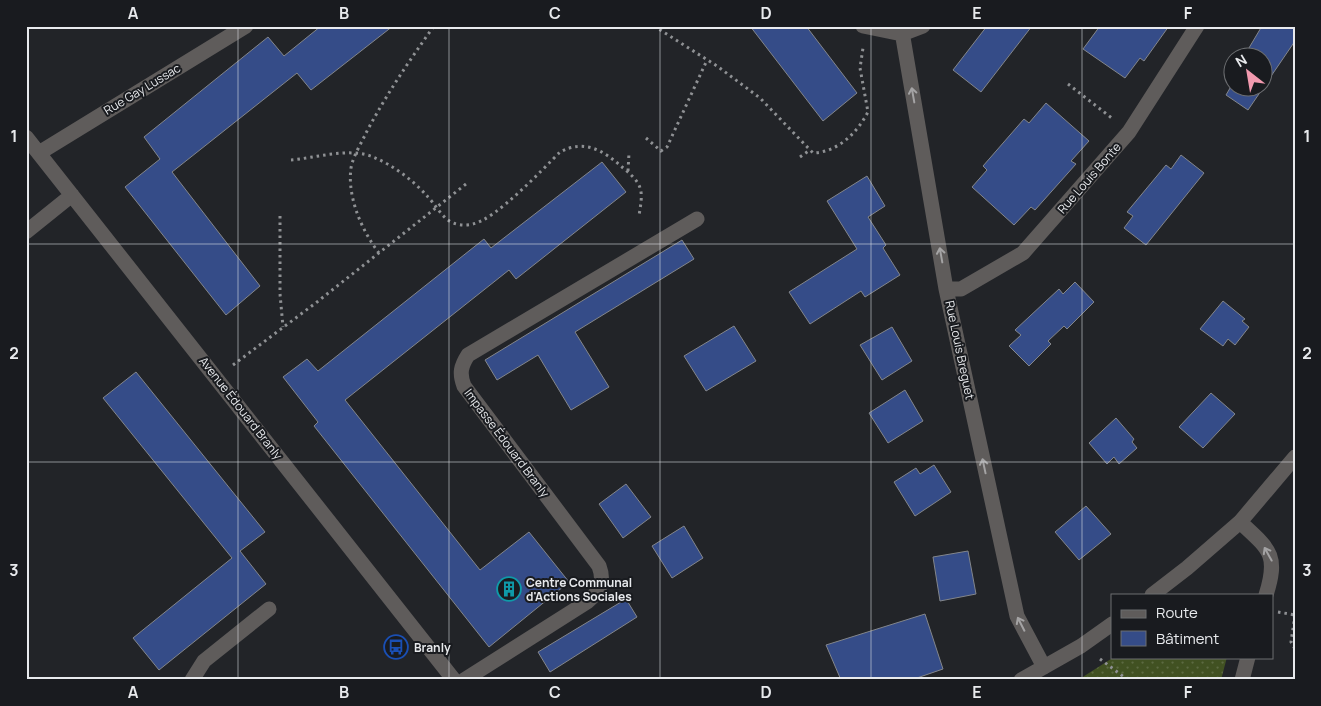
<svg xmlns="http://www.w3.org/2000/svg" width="1321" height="706" viewBox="0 0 1321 706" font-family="Manrope,sans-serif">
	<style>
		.park { fill: url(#park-dots) }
		.building { fill: #354c88; stroke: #83868b }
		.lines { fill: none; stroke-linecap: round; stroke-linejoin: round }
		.path { stroke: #8f9194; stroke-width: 3; stroke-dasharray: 2.5 4; stroke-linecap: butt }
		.minor { stroke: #5f5c5b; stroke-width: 15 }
		.oneway { stroke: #a4a3a4 }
		.grid { fill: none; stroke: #e8eaed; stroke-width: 1; stroke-opacity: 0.55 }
		.labels { text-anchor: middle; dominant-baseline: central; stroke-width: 4; stroke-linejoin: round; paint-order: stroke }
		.street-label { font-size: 12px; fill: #e8eaed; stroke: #191b1f }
		.poi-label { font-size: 12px; font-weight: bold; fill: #e8eaed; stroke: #191b1f; text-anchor: start }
		.neatline { fill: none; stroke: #e8eaed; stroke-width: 2 }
		.grid-label { font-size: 16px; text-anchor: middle; font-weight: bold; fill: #e8eaed }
	</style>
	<defs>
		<pattern id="park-dots" width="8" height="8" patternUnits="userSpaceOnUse" patternTransform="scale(1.25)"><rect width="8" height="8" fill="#415122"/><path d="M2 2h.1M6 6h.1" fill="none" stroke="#5c6a42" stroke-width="1.8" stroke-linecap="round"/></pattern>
	</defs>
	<rect width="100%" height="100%" fill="#222428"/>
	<path class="park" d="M 1114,657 L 1227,657 L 1221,680 L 1078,680 Z"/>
	<path class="building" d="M 321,26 L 393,26 L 311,90 L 297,73 L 172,172 L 260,286 L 226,315 L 125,187 L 160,159 L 144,137 L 268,37 L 284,56 Z
		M 750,26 L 806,26 L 857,93 L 823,121 Z
		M 987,26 L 1032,26 L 981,92 L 953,70 Z
		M 1100,26 L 1169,26 L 1144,61 L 1140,58 L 1125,78 L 1083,49 Z
		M 1262,26 L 1295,26 L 1295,41 L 1248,110 L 1226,95 L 1233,83 L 1227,79 L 1234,70 L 1234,88 L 1264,88 L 1264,58 L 1243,58 Z
		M 1046,103 L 1089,141 L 1071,161 L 1076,164 L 1035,210 L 1031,207 L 1014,225 L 972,187 L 987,170 L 983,166 L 1024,119 L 1029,123 Z
		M 1181,155 L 1204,173 L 1146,245 L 1124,228 L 1133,216 L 1127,212 L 1166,165 L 1171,169 Z
		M 602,162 L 626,192 L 516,279 L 509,270 L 345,400 L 480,570 L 529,532 L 569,582 L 489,647 L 314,426 L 318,422 L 283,377 L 307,359 L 318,371 L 484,239 L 491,248 Z
		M 867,176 L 885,206 L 868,217 L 886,245 L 883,248 L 900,275 L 865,297 L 861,291 L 810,324 L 789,292 L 857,249 L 827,201 Z
		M 682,240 L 694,259 L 575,332 L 609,387 L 571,410 L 538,355 L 497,380 L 485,360 Z
		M 1075,282 L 1094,302 L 1067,329 L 1064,326 L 1048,341 L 1051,344 L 1029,366 L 1009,346 L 1021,335 L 1015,330 L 1059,289 L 1063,294 Z
		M 1223,301 L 1245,319 L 1242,321 L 1249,327 L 1235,345 L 1228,339 L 1223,346 L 1200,329 Z
		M 734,326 L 756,361 L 706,391 L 684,356 Z
		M 892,327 L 912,361 L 882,380 L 860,345 Z
		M 136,372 L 265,532 L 240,551 L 266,584 L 159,670 L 133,638 L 232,558 L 103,398 Z
		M 905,390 L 923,421 L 888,443 L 869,413 Z
		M 1211,393 L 1235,414 L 1203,448 L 1179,427 Z
		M 1116,418 L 1134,439 L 1132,442 L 1137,448 L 1119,464 L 1114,457 L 1107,464 L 1089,443 Z
		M 934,465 L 951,492 L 915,516 L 894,482 L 916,468 L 920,474 Z
		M 626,484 L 651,517 L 623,538 L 599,504 Z
		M 1086,506 L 1111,534 L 1079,560 L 1055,532 Z
		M 684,526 L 703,558 L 672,578 L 652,546 Z
		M 968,551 L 976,594 L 940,601 L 933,557 Z
		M 626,599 L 637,617 L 550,672 L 538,652 Z
		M 925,614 L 943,669 L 911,680 L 841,680 L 826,645 Z"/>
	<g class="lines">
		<path class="path" d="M 499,26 L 503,31
			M 654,26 L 717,66 L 760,98 L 813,153 C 838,152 857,133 868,112 L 860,68 L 863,48
			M 1068,84 L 1113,119
			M 646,138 L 661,151 L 667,147 L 707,60
			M 800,157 L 810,150
			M 291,160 C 315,158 350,147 373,157 C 393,165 414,181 428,197 C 434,203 440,214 448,220 C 454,225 465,226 473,224 C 496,219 542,170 560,152 C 584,139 603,150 622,167 C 628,172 638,180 640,188 C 643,196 640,208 639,216
			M 628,171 L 629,153
			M 280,216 L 280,294 L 283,327
			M 379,253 C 362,231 347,197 351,168 C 353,156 361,144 366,133 C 386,95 409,61 434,26
			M 233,365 L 317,302 L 466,184
			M 1278,612 L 1295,615
			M 1295,615 L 1291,642 L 1295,649
			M 1100,659 L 1128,680"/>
		<path class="minor" d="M 863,26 L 902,34 L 923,26
			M 901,26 L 946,289 L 1017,616 L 1044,667
			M 26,137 L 454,680
			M 39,153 L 246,26
			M 26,232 L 72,195
			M 946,289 L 961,289 L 1023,253 L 1129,132 L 1197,26
			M 1240,522 C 1269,549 1279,554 1266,595
			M 1152,595 L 1187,568 L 1240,522 L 1295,457
			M 192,680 L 204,661 L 269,609
			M 464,680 L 587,602 C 600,591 605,582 599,566 L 464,386 C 459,373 461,366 468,355 L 697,219
			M 1021,680 L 1081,646 L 1112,624
			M 1242,680 L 1248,657"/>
	</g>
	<defs><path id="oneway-shaft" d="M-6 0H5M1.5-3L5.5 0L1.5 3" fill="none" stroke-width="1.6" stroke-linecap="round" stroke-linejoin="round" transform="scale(1.25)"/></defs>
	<g class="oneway">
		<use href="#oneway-shaft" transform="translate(913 95) rotate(-100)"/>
		<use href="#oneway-shaft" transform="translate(941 255) rotate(-100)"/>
		<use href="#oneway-shaft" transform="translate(984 466) rotate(-102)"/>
		<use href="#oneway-shaft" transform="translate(1268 554) rotate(-119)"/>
		<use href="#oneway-shaft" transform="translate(1021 624) rotate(-117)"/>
	</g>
	<path class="grid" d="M 238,26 L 238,680M 449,26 L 449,680M 660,26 L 660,680M 871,26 L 871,680M 1082,26 L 1082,680M 26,244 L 1295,244M 26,462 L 1295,462"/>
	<defs>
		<g id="building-ring" transform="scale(1.25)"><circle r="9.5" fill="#191b1f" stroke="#0f9aa8" stroke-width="1.5"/><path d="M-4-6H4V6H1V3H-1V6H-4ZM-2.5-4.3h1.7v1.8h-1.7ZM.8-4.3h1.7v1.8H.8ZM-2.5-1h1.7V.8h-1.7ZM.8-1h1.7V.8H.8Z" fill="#0f9aa8"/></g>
		<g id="bus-ring" transform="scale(1.25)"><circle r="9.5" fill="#191b1f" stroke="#1a4fb4" stroke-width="1.5"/><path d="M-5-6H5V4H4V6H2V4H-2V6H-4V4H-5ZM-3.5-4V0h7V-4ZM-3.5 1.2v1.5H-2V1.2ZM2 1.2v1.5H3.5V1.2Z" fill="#1a4fb4"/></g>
	</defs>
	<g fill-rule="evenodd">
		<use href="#building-ring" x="509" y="589"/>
		<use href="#bus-ring" x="396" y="647"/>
	</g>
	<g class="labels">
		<g class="street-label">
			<text transform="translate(142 89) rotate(-31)">Rue Gay Lussac</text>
			<text transform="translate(1089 178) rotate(-49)">Rue Louis Bonte</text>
			<text transform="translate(960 350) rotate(78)">Rue Louis Breguet</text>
			<text transform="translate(241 408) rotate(52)">Avenue Édouard Branly</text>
			<text transform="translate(507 443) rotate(53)">Impasse Édouard Branly</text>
		</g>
		<g class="poi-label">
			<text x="526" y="582">Centre Communal<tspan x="526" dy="14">d'Actions Sociales</tspan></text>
			<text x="414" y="647">Branly</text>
		</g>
	</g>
	<rect width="1321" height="706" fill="none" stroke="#191b1f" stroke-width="55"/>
	<rect x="1111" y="594" width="162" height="65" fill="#191b1f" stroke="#6c6e71"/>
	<rect x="1121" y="610" width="25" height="8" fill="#5f5c5b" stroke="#6c6e71"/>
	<text x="1156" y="618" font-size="15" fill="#e8eaed">Route</text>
	<rect x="1121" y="631" width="25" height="15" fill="#354c88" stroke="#6c6e71"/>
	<text x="1156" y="644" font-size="15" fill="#e8eaed">Bâtiment</text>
	<g transform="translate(1248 72) rotate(329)"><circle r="24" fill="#191b1f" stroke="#6c6e71"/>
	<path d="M0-4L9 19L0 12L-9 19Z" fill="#f29aaf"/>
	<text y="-8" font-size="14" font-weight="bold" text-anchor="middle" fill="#e8eaed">N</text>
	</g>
	<rect x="28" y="28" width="1266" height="650" class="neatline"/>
	<g class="grid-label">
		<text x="133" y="19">A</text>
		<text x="344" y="19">B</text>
		<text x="555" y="19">C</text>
		<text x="766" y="19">D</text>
		<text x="977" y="19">E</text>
		<text x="1188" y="19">F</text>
		<text x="14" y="142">1</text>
		<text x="1307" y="142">1</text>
		<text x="14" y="359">2</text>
		<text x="1307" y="359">2</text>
		<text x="14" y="576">3</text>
		<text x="1307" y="576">3</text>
		<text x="133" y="698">A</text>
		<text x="344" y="698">B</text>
		<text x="555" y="698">C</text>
		<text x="766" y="698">D</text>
		<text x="977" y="698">E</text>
		<text x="1188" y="698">F</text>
	</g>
</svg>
